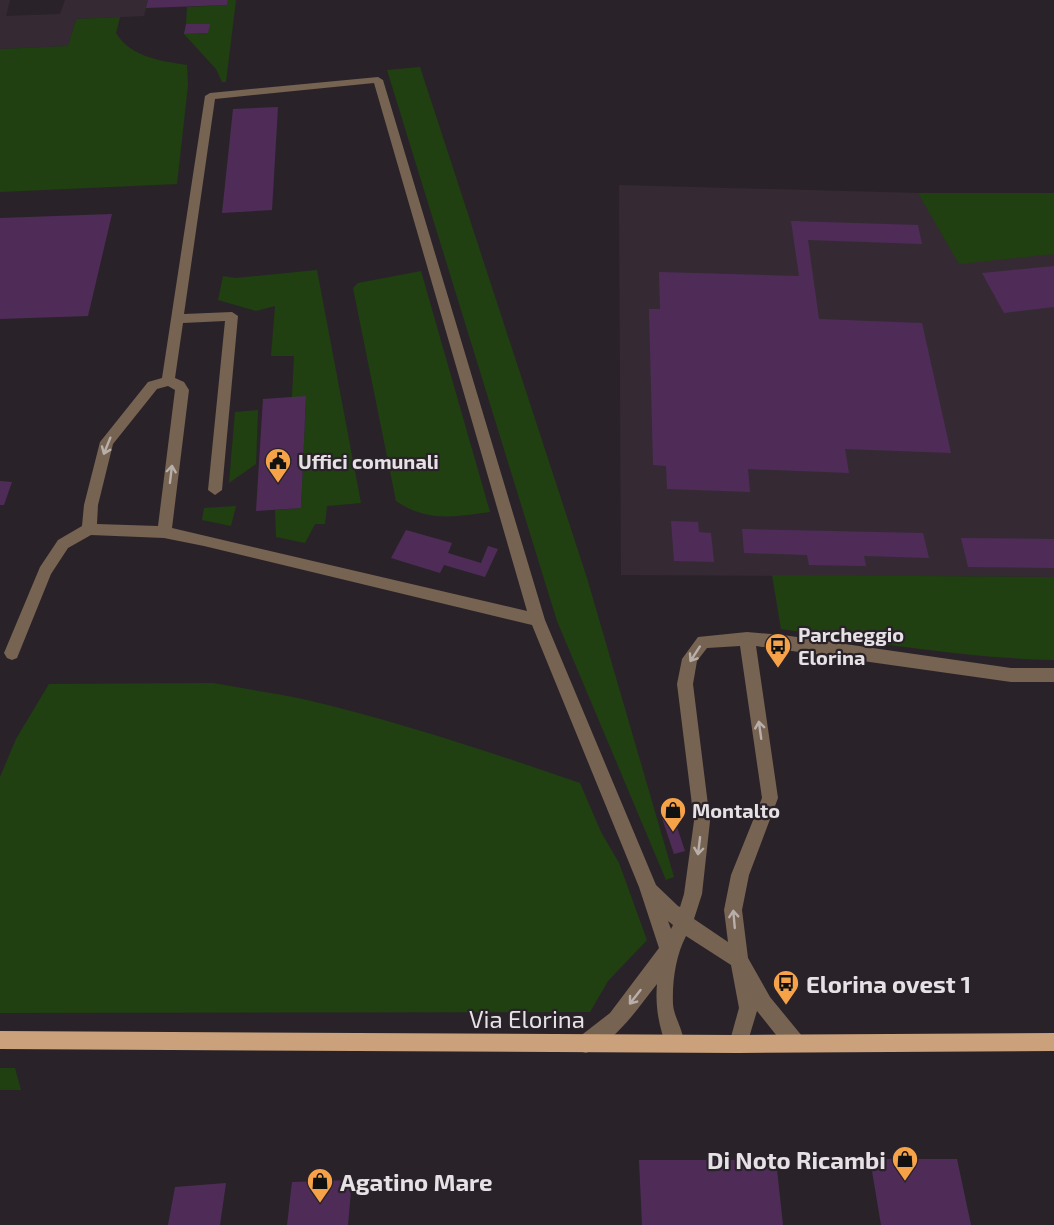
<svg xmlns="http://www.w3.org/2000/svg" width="1054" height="1225" viewBox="0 0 1054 1225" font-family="'Exo 2',sans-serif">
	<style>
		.built { fill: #352a34 }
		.green { fill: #204011 }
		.building { fill: #4f2c58 }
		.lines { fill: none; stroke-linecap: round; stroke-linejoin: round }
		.minor { fill: #776351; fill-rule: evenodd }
		.major { fill: #caa17a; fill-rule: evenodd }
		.oneway { stroke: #b9afaa }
		.labels { text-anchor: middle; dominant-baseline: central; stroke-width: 4.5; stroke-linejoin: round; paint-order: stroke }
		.poi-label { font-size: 20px; font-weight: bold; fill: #e5e1e5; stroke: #292329; text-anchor: start }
		.near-poi-label { font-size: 24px; font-weight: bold; fill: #e5e1e5; stroke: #292329; text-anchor: start }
		.near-street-label { font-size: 24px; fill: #e5e1e5; stroke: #292329 }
	</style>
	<rect width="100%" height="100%" fill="#292329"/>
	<path class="built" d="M 0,0 L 10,0 L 6,16 L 60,14 L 65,0 L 148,0 L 144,16 L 76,19 L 68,46 L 0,49 Z
		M 619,185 L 918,193 L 1054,193 L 1054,577 L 621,575 Z"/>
	<path class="green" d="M 228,0 L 236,0 L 226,82 L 222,82 L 216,69 L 184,34 L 207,33 L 209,24 L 186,24 L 187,7 L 227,5 Z
		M 120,17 L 116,33 C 130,57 161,61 187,65 L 188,85 L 177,184 L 0,192 L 0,49 L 68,46 L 76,19 Z
		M 420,67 L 587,578 L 674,877 L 666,880 L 557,621 L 387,70 Z
		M 918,193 L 1054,193 L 1054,254 L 959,264 Z
		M 317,270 L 361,503 L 327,506 L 325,524 L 315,524 L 305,543 L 276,537 L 275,510 L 301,508 L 306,397 L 292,397 L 294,356 L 271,356 L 275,306 L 256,311 L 218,300 L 223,276 L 235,278 Z
		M 421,271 L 490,512 C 454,517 427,522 396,501 L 353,288 L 358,283 Z
		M 258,410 L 256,464 L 229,483 L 235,412 Z
		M 236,506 L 231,526 L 202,520 L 204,508 Z
		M 772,575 L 1054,577 L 1054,660 C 962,658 871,642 781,629 Z
		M 213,683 C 244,689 276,693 307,700 C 400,722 490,752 580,783 L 601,832 L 619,863 L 647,940 L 608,981 L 590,1012 L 0,1013 L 0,777 L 16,739 L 49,684 Z
		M 0,1068 L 15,1068 L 21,1090 L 0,1090 Z"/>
	<path class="building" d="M 148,0 L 228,0 L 227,5 L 146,8 Z
		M 186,24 L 210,24 L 208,33 L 184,34 Z
		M 278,107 L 272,210 L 222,213 L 233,109 Z
		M 112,214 L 88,316 L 0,319 L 0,218 Z
		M 791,221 L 918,225 L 922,244 L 808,240 L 819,319 L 922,323 L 951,453 L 845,449 L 849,473 L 748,469 L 750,492 L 667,489 L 666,466 L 653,465 L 649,309 L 660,309 L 659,272 L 799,276 Z
		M 1054,266 L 1054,307 L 1004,313 L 982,273 Z
		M 306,396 L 301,508 L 256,511 L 263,399 Z
		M 0,481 L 12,482 L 4,505 L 0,505 Z
		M 671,521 L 698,522 L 699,532 L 711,533 L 714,562 L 674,561 Z
		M 742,529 L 923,533 L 929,558 L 864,556 L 866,566 L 809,565 L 807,555 L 744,553 Z
		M 406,530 L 452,543 L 448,553 L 481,563 L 488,546 L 498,549 L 485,577 L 444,565 L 440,573 L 391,558 Z
		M 961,538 L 1054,539 L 1054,568 L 968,567 Z
		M 672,812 L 685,851 L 674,854 L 661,815 Z
		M 870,1159 L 957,1159 L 971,1225 L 881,1225 Z
		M 639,1160 L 776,1160 L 783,1225 L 642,1225 Z
		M 352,1180 L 348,1225 L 287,1225 L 292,1182 Z
		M 226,1183 L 220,1225 L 168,1225 L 175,1187 Z"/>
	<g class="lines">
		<path class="minor" d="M 378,77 L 383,80 L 545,620 L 656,885 L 678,906 L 680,907 L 684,894 L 694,821 L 677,684 L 682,659 L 698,637 L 747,632 L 783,635 L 1011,668 L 1054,668 L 1054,682 L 1011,682 L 756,646 L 778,798 L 749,875 L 742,910 L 748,958 L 770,997 L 802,1036 L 804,1043 L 802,1050 L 795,1052 L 788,1050 L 757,1011 L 745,1051 L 738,1053 L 731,1051 L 729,1044 L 739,1008 L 731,965 L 686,936 C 676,955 672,981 673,1004 C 674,1020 688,1035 682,1050 L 675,1052 L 668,1050 C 659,1028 655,1007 657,984 C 637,1009 617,1041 586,1053 L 579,1051 L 577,1044 L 579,1037 L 610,1013 L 659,948 L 639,887 L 532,625 L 204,546 L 164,538 L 91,535 L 68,548 L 51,574 L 17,658 L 12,660 L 7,658 L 4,653 L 40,567 L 58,540 L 82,526 L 84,505 L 100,442 L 148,382 L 162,378 L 205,96 L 210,93 ZM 374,83 L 527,611 L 172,528 L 189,390 L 184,382 L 175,378 L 183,323 L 225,321 L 208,490 L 215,495 L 222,490 L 238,316 L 232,312 L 184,314 L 215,99 ZM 168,386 L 175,390 L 158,526 L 97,524 L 98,505 L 113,444 L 157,389 ZM 740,646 L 762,798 L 731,875 L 724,910 L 728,942 L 694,919 L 702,894 L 710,821 L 693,684 L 697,661 L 707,648 ZM 668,921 L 673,925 L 671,929 Z"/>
		<path class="major" d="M 0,1031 L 738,1035 L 1054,1033 L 1054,1051 L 738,1053 L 0,1049 Z"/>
	</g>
	<defs><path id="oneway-shaft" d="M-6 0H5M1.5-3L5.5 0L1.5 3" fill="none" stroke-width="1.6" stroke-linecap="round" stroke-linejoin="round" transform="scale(1.5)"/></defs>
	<g class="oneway">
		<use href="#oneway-shaft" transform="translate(107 446) rotate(112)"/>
		<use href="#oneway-shaft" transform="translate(171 474) rotate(-83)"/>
		<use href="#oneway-shaft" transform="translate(695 654) rotate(123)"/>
		<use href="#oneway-shaft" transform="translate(760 730) rotate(-98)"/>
		<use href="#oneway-shaft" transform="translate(699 846) rotate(97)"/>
		<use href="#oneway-shaft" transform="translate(734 919) rotate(-95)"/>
		<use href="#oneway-shaft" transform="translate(635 997) rotate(128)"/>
	</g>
	<defs>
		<g id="civic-pin" transform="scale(1.35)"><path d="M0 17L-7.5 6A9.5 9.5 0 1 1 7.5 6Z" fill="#f6a248" stroke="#292329"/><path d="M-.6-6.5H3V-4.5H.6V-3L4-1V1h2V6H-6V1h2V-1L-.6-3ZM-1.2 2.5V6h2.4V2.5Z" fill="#111"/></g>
		<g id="bus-pin" transform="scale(1.35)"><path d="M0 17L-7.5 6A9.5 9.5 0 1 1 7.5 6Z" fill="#f6a248" stroke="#292329"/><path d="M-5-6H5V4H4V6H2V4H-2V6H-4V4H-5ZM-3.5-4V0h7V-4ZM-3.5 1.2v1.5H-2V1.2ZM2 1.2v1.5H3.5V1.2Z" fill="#111"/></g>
		<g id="shop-pin" transform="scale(1.35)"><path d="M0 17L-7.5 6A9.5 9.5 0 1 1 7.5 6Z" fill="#f6a248" stroke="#292329"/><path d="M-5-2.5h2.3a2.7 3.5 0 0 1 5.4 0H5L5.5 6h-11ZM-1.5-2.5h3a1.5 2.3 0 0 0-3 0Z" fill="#111"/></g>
	</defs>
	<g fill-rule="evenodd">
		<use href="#civic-pin" x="278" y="461"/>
		<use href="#bus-pin" x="778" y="646"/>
		<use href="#shop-pin" x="673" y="810"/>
		<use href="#bus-pin" x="786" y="983"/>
		<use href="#shop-pin" x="905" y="1159"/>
		<use href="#shop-pin" x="320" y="1181"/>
	</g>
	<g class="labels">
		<g class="poi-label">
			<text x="298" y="461">Uffici comunali</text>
			<text x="798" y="634">Parcheggio<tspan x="798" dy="23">Elorina</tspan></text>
			<text x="692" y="810">Montalto</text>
		</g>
		<g class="near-poi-label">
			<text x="806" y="983">Elorina ovest 1</text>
			<text x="886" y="1159" text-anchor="end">Di Noto Ricambi</text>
			<text x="340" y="1181">Agatino Mare</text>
		</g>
		<g class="near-street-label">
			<text x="527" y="1018">Via Elorina</text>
		</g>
	</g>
</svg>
